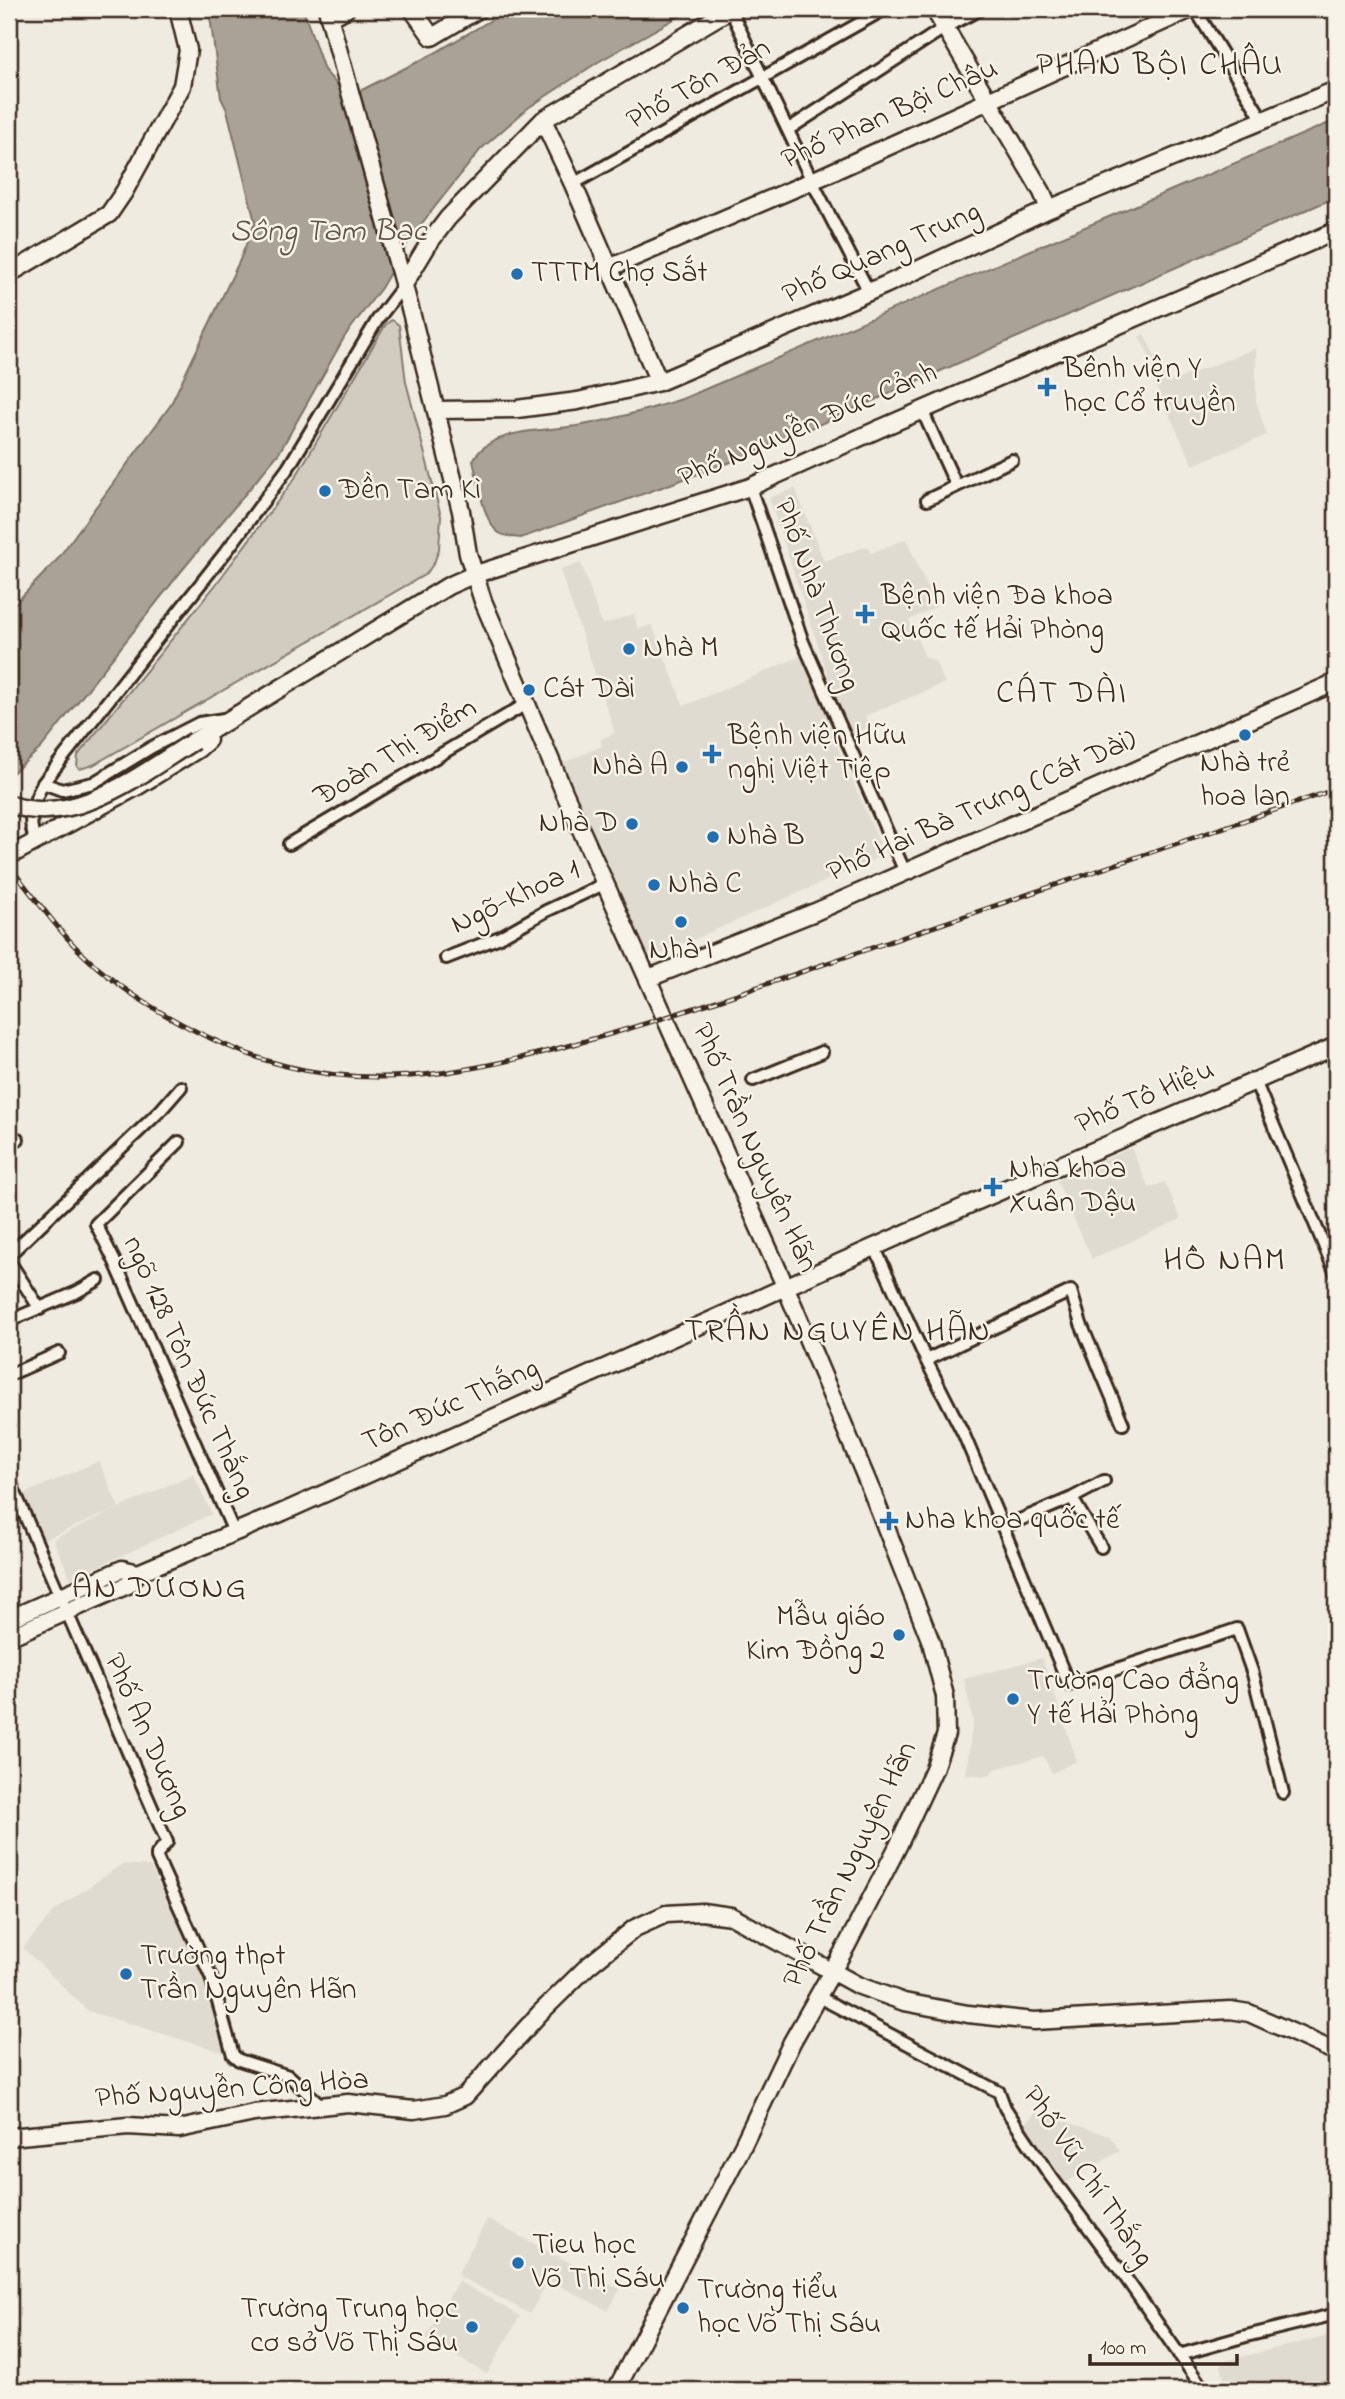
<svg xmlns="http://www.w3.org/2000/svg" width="1345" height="2399" viewBox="0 0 1345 2399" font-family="'Indie Flower',sans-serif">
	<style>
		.built { fill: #e0dbd0 }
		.green { fill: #d1cbc0; stroke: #867a6f; stroke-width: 2 }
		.water { fill: #aaa296; stroke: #7e7266; stroke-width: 2 }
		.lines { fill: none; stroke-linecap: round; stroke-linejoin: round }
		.street-casing { stroke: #3b2a1e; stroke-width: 16 }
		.secondary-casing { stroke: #3b2a1e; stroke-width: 21 }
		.street { stroke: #f7f3e8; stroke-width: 10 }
		.secondary { stroke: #f7f3e8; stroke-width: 16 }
		.rail-casing { stroke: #3b2a1e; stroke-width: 5 }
		.rail { stroke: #f7f3e8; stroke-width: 2.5; stroke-dasharray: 8; stroke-linecap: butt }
		.secondary-bridge-casing { stroke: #3b2a1e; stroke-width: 21; stroke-linecap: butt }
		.secondary-bridge { stroke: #f7f3e8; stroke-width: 16 }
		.poi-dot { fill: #1f6fb2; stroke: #f7f3e8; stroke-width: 2.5 }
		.labels { text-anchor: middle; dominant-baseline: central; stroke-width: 5; stroke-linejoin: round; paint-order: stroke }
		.street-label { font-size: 30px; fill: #3b2a1e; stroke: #f7f3e8 }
		.poi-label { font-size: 30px; fill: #3b2a1e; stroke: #f7f3e8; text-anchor: start }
		.water-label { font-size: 32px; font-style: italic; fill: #625448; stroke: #f7f3e8 }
		.quarter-label { font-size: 33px; letter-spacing: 2px; fill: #3b2a1e; stroke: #f7f3e8 }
	</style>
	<rect width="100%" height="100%" fill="#efebe0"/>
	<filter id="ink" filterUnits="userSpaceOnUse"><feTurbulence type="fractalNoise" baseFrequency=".0143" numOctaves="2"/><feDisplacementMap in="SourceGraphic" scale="14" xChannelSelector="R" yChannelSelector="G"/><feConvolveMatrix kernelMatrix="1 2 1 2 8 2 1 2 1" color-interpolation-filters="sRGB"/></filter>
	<g filter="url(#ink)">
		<path class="built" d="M 1144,334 L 1168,383 L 1256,348 L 1256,401 L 1267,435 L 1193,465 L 1155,384 L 1162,380 L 1139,337 Z
			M 795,488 L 824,561 L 868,546 L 871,553 L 906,539 L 936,607 L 909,620 L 925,657 L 935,661 L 945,683 L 865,716 L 869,728 L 852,734 L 837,702 L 769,498 Z
			M 581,563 L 602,625 L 634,614 L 638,629 L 652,625 L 684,706 L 801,656 L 835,733 L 832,735 L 881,846 L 882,856 L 650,959 L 563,763 L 602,746 L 601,739 L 615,733 L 560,570 Z
			M 1131,1148 L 1149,1188 L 1165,1182 L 1181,1219 L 1092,1259 L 1057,1181 Z
			M 99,1461 L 119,1508 L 193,1474 L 212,1514 L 71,1579 L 53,1539 L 119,1508 L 41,1541 L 21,1495 Z
			M 1042,1658 L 1077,1761 L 1052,1773 L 1043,1756 L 995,1769 L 988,1776 L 966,1774 L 973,1720 L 964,1679 Z
			M 122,1864 L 150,1866 L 215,2000 L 229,2054 L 88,2011 L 23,1948 L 54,1911 Z
			M 1036,2112 L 1110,2136 L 1120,2151 L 1065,2183 L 1024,2125 Z
			M 487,2219 L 620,2289 L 608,2311 L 548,2280 L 530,2314 L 457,2275 Z
			M 458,2281 L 520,2316 L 487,2374 L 425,2339 Z
			M 1336,2334 L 1336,2390 L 1227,2390 L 1220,2362 Z"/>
		<path class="green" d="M 392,320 L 399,325 L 406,382 L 441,516 L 439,549 L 434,563 L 426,574 L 93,765 L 80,769 L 77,767 L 78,755 L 214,587 L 295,478 L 386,324 Z"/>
		<path class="water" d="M 209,9 L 303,9 L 324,70 L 348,97 L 433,54 L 510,9 L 692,9 L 598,62 L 528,108 L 481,149 L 411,237 L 381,288 L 345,336 L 279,453 L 179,574 L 41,748 L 9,776 L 9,610 L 56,561 L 170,406 L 239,262 L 255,222 L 227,110 L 221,98 Z
			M 1336,120 L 1336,197 L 745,457 L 521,538 C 514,537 506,537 499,533 C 483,523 478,479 473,461 C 477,451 486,445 496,440 C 521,429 550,430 577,426 C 613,420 647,410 682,399 Z"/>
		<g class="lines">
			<g class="street-casing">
				<path id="street" d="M 730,9 L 812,181 L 869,292
					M 1195,9 L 1264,122
					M 789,129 L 944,28 L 981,9
					M 573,184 L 885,9
					M 922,410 L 956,485
					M 750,487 L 803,642 L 905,872
					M 927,500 L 1012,460
					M 43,783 L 62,790 L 93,783 L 152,747 L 199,723 L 224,719
					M 36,841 C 26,820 33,803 43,783 L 228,549 L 288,468 L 378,319 L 403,286
					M 289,844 L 526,704
					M 446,958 L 500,937 L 546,911 L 606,883
					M 753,1080 L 822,1052
					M 1255,1081 L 1336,1274
					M 179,1142 L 96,1224 L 115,1262 L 234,1532
					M 9,1147 L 18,1139
					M 874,1246 L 926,1360 L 964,1435 L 1069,1685 L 1237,1629 L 1253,1674 L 1283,1793
					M 9,1255 L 160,1111 L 181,1087
					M 9,1261 L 40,1309
					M 9,1321 L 77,1292 L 98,1280
					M 926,1360 L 1071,1291 L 1081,1324 L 1123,1424
					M 9,1375 L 59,1353
					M 9,1479 L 167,1842 L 157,1854 L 157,1858 L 211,1977 L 233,2055 L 239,2060 L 289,2076 L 321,2105
					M 1072,1498 L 1101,1547
					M 1003,1527 L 1072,1498 L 1104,1481
					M 817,1996 L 999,2092 L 1005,2108 L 1049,2174 L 1123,2274 L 1204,2390
					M 1179,2355 L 1246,2336 L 1336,2314
					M 9,2384 L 20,2390"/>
			</g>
			<g class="secondary-casing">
				<path id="secondary" d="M 327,9 L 411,312 L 461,511 L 468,554 L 483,601 L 565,794 L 786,1288 L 872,1492 L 931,1642 L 945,1696 L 946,1734 L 934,1769 L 898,1846 L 847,1945 L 792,2042 L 743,2145 L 616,2390
					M 412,9 L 432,37 L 479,9
					M 934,9 L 1042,192 L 1049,209
					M 330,18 L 346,9
					M 543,120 L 573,184 L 659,382
					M 609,268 L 812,181 L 1191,9
					M 9,274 L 109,214 L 124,192 L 182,86 L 188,50 L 178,9
					M 403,286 L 429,243 L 448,218 L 543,120 L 731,9
					M 437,410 L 517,409 L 578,401 L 659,382 L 885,285 L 1049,209 L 1336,90
					M 194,741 L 448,586 L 473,575 L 750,487 L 879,429 L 1336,231
					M 9,856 L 138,786 L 198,749 L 208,740
					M 649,978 L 815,912 L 1336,682
					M 9,1619 L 122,1569 L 138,1573
					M 9,1637 L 128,1585 L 138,1573 L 283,1512 L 966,1206 L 1336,1046
					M 9,2137 L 128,2126 L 179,2129 L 254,2113 L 348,2103 L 414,2110 L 445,2105 L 465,2096 L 540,2013 L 588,1966 L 635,1928 L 666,1914 L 702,1912 L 731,1916 L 857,1985 L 904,2002 L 968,2014 L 1034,2021 L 1230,2010 L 1249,2013 L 1336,2052"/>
			</g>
			<use href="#street" class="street"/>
			<use href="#secondary" class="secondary"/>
			<g class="rail-casing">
				<path id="rail" d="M 9,866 C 35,897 59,933 89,960 C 139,1006 220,1049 286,1066 C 393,1093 496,1066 600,1037 C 695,1010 789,976 883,944 C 1034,892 1185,841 1336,789"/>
			</g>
			<use href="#rail" class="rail"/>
			<g class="secondary-bridge-casing">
				<path id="secondary-bridge" d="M 9,804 C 74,829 142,773 194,741"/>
			</g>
			<use href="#secondary-bridge" class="secondary-bridge"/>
		</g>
	</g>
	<g class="poi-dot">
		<circle cx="517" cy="274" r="7"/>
		<path d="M1043.5 376.5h7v7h7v7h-7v7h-7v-7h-7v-7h7z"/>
		<circle cx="325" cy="491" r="7"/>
		<path d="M861.5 603.5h7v7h7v7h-7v7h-7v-7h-7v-7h7z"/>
		<circle cx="629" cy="649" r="7"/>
		<circle cx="529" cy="690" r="7"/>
		<circle cx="1245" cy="735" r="7"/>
		<path d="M708.5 743.5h7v7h7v7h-7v7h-7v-7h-7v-7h7z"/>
		<circle cx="682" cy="767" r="7"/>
		<circle cx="632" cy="824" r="7"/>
		<circle cx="713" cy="837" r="7"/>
		<circle cx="654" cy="885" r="7"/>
		<circle cx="681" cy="922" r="7"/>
		<path d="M989.5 1176.5h7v7h7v7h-7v7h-7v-7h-7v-7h7z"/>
		<path d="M885.5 1510.5h7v7h7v7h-7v7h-7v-7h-7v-7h7z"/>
		<circle cx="899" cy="1635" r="7"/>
		<circle cx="1013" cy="1699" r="7"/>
		<circle cx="126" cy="1974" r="7"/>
		<circle cx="518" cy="2263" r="7"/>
		<circle cx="683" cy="2308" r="7"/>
		<circle cx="472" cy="2327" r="7"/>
	</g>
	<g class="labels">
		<g class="street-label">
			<text transform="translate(699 85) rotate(-29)">Phố Tôn Đản</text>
			<text transform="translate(890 115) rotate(-24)">Phố Phan Bội Châu</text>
			<text transform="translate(882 254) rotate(-24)">Phố Quang Trung</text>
			<text transform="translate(808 426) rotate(-23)">Phố Nguyễn Đức Cảnh</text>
			<text transform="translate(816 595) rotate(70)">Phố Nhà Thương</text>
			<text transform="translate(396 753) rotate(-31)">Đoàn Thị Điểm</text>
			<text transform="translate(982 807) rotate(-24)">Phố Hai Bà Trưng (Cát Dài)</text>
			<text transform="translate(516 898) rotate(-25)">Ngõ-Khoa 1</text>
			<text transform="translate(1145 1098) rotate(-23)">Phố Tô Hiệu</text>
			<text transform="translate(754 1148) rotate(66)">Phố Trần Nguyên Hãn</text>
			<text transform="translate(188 1368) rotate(66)">ngõ 128 Tôn Đức Thắng</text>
			<text transform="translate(451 1406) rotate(-24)">Tôn Đức Thắng</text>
			<text transform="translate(147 1736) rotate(66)">Phố An Dương</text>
			<text transform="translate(851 1865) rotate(-64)">Phố Trần Nguyên Hãn</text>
			<text transform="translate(232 2090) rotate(-4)">Phố Nguyễn Công Hòa</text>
			<text transform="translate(1087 2177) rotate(56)">Phố Vũ Chí Thắng</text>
		</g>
		<g class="poi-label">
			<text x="531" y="274">TTTM Chợ Sắt</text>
			<text x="1063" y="370">Bênh viện Y<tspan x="1063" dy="34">học Cổ truyền</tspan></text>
			<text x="339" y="491">Đền Tam Kì</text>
			<text x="881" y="597">Bệnh viện Đa khoa<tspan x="881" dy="34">Quốc tế Hải Phòng</tspan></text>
			<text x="643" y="649">Nhà M</text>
			<text x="543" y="690">Cát Dài</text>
			<text x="728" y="737">Bệnh viện Hữu<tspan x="728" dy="34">nghị Việt Tiệp</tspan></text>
			<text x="1245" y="764" text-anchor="middle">Nhà trẻ<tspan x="1245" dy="34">hoa lan</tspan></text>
			<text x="668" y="767" text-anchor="end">Nhà A</text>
			<text x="618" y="824" text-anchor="end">Nhà D</text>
			<text x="727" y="837">Nhà B</text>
			<text x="668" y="885">Nhà C</text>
			<text x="681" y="951" text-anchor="middle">Nhà I</text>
			<text x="1009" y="1170">Nha khoa<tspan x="1009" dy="34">Xuân Dậu</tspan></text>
			<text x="905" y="1521">Nha khoa quốc tế</text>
			<text x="885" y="1618" text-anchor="end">Mẫu giáo<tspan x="885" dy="34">Kim Đồng 2</tspan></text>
			<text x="1027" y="1682">Trường Cao đẳng<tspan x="1027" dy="34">Y tế Hải Phòng</tspan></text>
			<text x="140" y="1957">Trường thpt<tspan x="140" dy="34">Trần Nguyên Hãn</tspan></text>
			<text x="532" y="2246">Tieu học<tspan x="532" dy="34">Võ Thị Sáu</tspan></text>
			<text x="697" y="2291">Trường tiểu<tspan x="697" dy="34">học Võ Thị Sáu</tspan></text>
			<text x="458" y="2310" text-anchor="end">Trường Trung học<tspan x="458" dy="34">cơ sở Võ Thị Sáu</tspan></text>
		</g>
		<g class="water-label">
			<text x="328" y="232">Sông Tam Bạc</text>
		</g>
		<g class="quarter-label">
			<text x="1160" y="66">PHAN BỘI CHÂU</text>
			<text x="1062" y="694">CÁT DÀI</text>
			<text x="1225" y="1261">HỒ NAM</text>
			<text x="838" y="1332">TRẦN NGUYÊN HÃN</text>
			<text x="160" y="1589">AN DƯƠNG</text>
		</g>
	</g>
	<rect width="1345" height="2399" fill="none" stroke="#f7f3e8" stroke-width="35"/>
	<rect x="18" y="18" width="1310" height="2364" fill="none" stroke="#3b2a1e" stroke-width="2.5" filter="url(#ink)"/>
	<path d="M1090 2354v10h147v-10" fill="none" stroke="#3b2a1e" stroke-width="3.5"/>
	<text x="1100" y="2354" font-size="21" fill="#3b2a1e" stroke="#f7f3e8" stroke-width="5" paint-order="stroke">100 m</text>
</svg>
